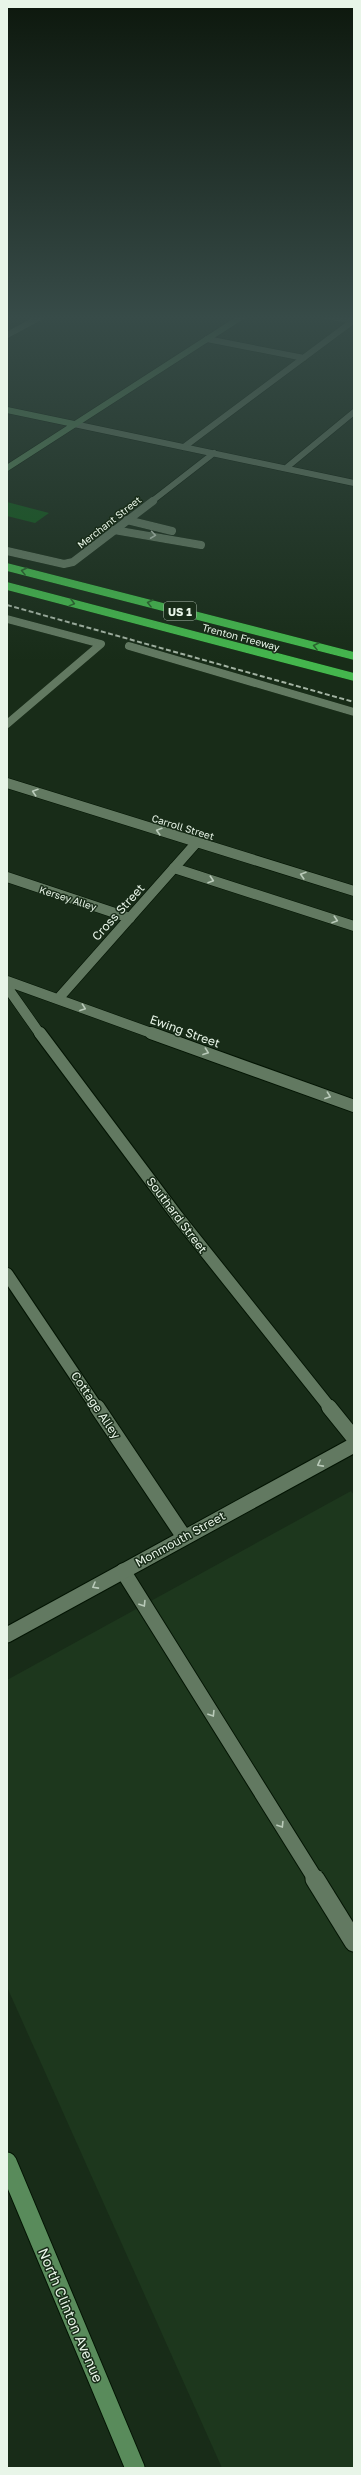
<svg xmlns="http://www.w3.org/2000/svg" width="361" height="2475" viewBox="0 0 361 2475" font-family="'Golos Text',sans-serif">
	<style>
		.built { fill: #1d371d }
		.green { fill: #115a1a }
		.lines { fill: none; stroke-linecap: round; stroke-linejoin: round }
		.lane-far5-casing { stroke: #031403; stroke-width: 7 }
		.lane-far4-casing { stroke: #031403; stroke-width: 8 }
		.lane-far3-casing { stroke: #031403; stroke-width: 11 }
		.lane-far2-casing { stroke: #031403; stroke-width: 14 }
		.lane-far1-casing { stroke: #031403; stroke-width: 17 }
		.lane-casing { stroke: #031403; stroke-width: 21 }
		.street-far4-casing { stroke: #031403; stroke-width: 7 }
		.street-far3-casing { stroke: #031403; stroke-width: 8 }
		.street-far2-casing { stroke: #031403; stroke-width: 11 }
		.street-far1-casing { stroke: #031403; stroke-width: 14 }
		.street-casing { stroke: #031403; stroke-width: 17 }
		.secondary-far1-casing { stroke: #031403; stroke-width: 7 }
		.secondary-casing { stroke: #031403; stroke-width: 21 }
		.highway-casing { stroke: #031403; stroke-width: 8 }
		.lane-far5 { stroke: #627961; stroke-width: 6 }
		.lane-far4 { stroke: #627961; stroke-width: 8 }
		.lane-far3 { stroke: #627961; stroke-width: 10 }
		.lane-far2 { stroke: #627961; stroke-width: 12 }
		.lane-far1 { stroke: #627961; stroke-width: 15 }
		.lane { stroke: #627961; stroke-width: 19 }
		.street-far4 { stroke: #627961; stroke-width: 6 }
		.street-far3 { stroke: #627961; stroke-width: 8 }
		.street-far2 { stroke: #627961; stroke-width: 10 }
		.street-far1 { stroke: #627961; stroke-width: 12 }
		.street { stroke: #627961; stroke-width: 15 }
		.secondary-far1 { stroke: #598b5b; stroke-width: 6 }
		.secondary { stroke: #598b5b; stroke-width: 19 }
		.highway { stroke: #44b64d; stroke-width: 8 }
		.rail { stroke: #a3b3a3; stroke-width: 2; stroke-dasharray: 5 2.5; stroke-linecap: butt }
		.oneway { stroke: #b9cab9 }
		.oneway2 { stroke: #2a632d }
		.labels { text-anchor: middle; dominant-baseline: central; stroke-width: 3; stroke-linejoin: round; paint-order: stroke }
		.far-street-label { font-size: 10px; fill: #e8f5e8; stroke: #182c18 }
		.shield { fill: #182c18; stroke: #aab9aa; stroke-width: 1 }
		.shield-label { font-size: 11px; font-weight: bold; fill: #e8f5e8 }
		.street-label { font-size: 12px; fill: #e8f5e8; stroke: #182c18 }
		.near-street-label { font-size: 14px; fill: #e8f5e8; stroke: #182c18 }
	</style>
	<rect width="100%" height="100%" fill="#182c18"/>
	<path class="built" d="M 351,1491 L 354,1495 L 354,2468 L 222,2468 L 7,1987 L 7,1680 Z"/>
	<path class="green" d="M 7,502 L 49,513 L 35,523 L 7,516 Z"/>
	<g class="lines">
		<g class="lane-far5-casing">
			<path id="lane-far5" d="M 207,339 L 304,358
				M 184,447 L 353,321"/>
		</g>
		<g class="lane-far4-casing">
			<path id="lane-far4" d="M 127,520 L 172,531
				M 114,530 L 201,545
				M 7,619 L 101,644 L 7,724
				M 129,646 L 354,712"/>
		</g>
		<g class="lane-far3-casing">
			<path id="lane-far3" d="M 174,868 L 354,926
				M 7,877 L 130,918"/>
		</g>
		<g class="lane-far2-casing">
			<path id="lane-far2" d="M 7,1274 L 97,1408"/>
		</g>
		<g class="lane-far1-casing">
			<path id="lane-far1" d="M 97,1407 L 184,1537
				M 123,1571 L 316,1880"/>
		</g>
		<g class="lane-casing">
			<path id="lane" d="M 315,1879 L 354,1942"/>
		</g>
		<g class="street-far4-casing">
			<path id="street-far4" d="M 315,314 L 354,321
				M 7,335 L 46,314
				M 74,424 L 354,483
				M 286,468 L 354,412
				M 151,502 L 214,453"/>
		</g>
		<g class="street-far3-casing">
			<path id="street-far3" d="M 7,551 L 64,564 L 73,562 L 153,501"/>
		</g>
		<g class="street-far2-casing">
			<path id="street-far2" d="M 7,783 L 354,891
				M 7,981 L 154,1034
				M 7,987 L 40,1034
				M 58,999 L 197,842"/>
		</g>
		<g class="street-far1-casing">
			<path id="street-far1" d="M 40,1033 L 177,1216 L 330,1408
				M 151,1033 L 354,1106"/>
		</g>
		<g class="street-casing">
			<path id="street" d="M 329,1407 L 354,1438
				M 7,1635 L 354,1445"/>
		</g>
		<g class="secondary-far1-casing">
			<path id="secondary-far1" d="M 7,410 L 74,424
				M 7,468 L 246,314"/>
		</g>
		<g class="secondary-casing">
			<path id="secondary" d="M 7,2162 L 135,2468"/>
		</g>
		<g class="highway-casing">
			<path id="highway" d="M 7,567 L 354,656
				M 7,586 L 354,677"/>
		</g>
		<use href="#lane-far5" class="lane-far5"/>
		<use href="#lane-far4" class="lane-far4"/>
		<use href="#lane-far3" class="lane-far3"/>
		<use href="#lane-far2" class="lane-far2"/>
		<use href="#lane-far1" class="lane-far1"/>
		<use href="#lane" class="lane"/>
		<use href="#street-far4" class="street-far4"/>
		<use href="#street-far3" class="street-far3"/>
		<use href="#street-far2" class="street-far2"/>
		<use href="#street-far1" class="street-far1"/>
		<use href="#street" class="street"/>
		<use href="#secondary-far1" class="secondary-far1"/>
		<use href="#secondary" class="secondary"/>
		<use href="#highway" class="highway"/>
		<path class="rail" d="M 7,605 L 354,702"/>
	</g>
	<defs><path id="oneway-chevron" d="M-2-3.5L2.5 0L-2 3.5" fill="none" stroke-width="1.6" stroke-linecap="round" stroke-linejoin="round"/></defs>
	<g class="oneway">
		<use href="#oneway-chevron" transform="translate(153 535) rotate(8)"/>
		<use href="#oneway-chevron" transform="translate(35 792) rotate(-162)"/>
		<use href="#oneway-chevron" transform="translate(159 831) rotate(-163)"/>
		<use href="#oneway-chevron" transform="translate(303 875) rotate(-163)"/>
		<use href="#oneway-chevron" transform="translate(211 880) rotate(18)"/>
		<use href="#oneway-chevron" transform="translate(335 920) rotate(18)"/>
		<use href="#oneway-chevron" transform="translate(83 1008) rotate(20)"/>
		<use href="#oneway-chevron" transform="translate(206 1052) rotate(20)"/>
		<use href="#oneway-chevron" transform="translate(328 1096) rotate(20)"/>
		<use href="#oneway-chevron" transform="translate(320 1464) rotate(152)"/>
		<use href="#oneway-chevron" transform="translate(95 1586) rotate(151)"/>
		<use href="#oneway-chevron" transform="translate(143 1604) rotate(58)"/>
		<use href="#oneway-chevron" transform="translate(212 1714) rotate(58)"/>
		<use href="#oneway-chevron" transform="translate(281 1825) rotate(58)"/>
	</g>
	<g class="oneway2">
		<use href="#oneway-chevron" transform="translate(24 571) rotate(-166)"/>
		<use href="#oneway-chevron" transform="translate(72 603) rotate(15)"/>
		<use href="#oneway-chevron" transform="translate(150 603) rotate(-166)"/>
		<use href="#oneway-chevron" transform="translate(316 646) rotate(-166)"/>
	</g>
	<linearGradient id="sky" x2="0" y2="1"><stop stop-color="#0d180d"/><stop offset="0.48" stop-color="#374b48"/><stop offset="1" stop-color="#374b48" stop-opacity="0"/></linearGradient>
	<rect width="361" height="661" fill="url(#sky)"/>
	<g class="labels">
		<g class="far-street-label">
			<text transform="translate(109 522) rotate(-38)">Merchant Street</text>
			<text transform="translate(241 637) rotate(15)">Trenton Freeway</text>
			<text transform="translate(183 827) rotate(17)">Carroll Street</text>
			<text transform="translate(68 898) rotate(18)">Kersey Alley</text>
		</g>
		<rect class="shield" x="164" y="602" width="32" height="18" rx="3"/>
		<g class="shield-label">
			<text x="180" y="611">US 1</text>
		</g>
		<g class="street-label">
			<text transform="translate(118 912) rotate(-48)">Cross Street</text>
			<text transform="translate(185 1031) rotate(20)">Ewing Street</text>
			<text transform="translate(177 1215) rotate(53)">Southard Street</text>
			<text transform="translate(96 1405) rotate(56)">Cottage Alley</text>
			<text transform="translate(180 1539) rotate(-29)">Monmouth Street</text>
		</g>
		<g class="near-street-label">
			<text transform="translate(71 2315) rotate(67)">North Clinton Avenue</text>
		</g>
	</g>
	<rect width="361" height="2475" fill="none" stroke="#e8f5e8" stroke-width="16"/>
</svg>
